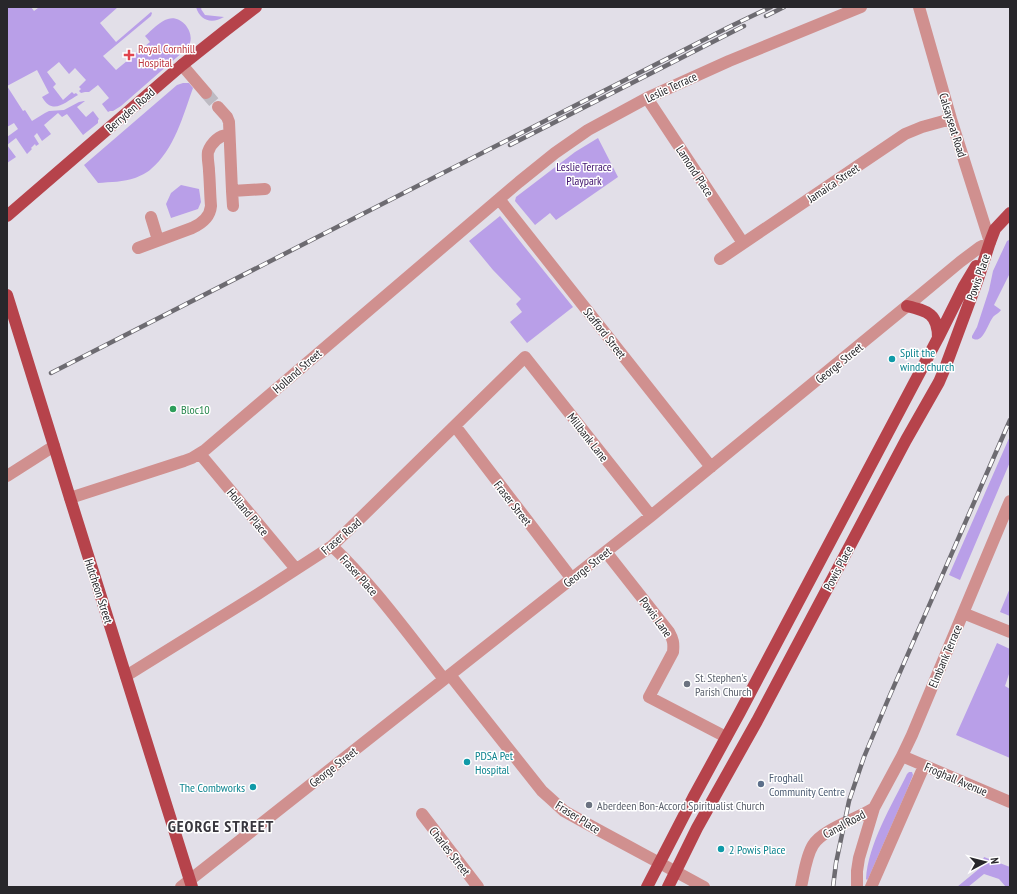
<svg xmlns="http://www.w3.org/2000/svg" width="1017" height="894" viewBox="0 0 1017 894" font-family="'PT Sans Narrow',sans-serif">
	<style>
		.green { fill: #b99fe8 }
		.lines { fill: none; stroke-linecap: round; stroke-linejoin: round }
		.minor-tunnel { stroke: #bdbac2; stroke-width: 12; stroke-dasharray: 12 6; stroke-linecap: butt }
		.minor { stroke: #d0908f; stroke-width: 12 }
		.major { stroke: #b6434b; stroke-width: 12 }
		.rail-casing { stroke: #6d6b71; stroke-width: 4.5 }
		.rail { stroke: #fff; stroke-width: 3; stroke-dasharray: 9; stroke-linecap: butt }
		.health-dot { fill: #e0444e; stroke: #fff; stroke-width: 1.5 }
		.culture-dot { fill: #0f9aa8; stroke: #fff; stroke-width: 1.5 }
		.leisure-dot { fill: #2e9e5b; stroke: #fff; stroke-width: 1.5 }
		.worship-dot { fill: #6b7280; stroke: #fff; stroke-width: 1.5 }
		.service-dot { fill: #5c6f8a; stroke: #fff; stroke-width: 1.5 }
		.labels { text-anchor: middle; dominant-baseline: central; stroke-width: 3; stroke-linejoin: round; paint-order: stroke }
		.health-label { font-size: 12px; fill: #be3a42; stroke: #fff; text-anchor: start }
		.street-label { font-size: 12px; fill: #28272b; stroke: #fff }
		.park-label { font-size: 12px; fill: #3e106c; stroke: #fff }
		.culture-label { font-size: 12px; fill: #0d838f; stroke: #fff; text-anchor: start }
		.leisure-label { font-size: 12px; fill: #27864d; stroke: #fff; text-anchor: start }
		.worship-label { font-size: 12px; fill: #5b616d; stroke: #fff; text-anchor: start }
		.service-label { font-size: 12px; fill: #4e5e75; stroke: #fff; text-anchor: start }
		.district-label { font-size: 16px; font-weight: bold; letter-spacing: 1px; fill: #38363d; stroke: #fff }
	</style>
	<rect width="100%" height="100%" fill="#e2dfe8"/>
	<path class="green" d="M 7,7 L 31,7 L 34,11 L 38,8 L 38,7 L 118,7 L 100,23 L 116,42 L 151,12 L 152,13 L 151,16 L 103,56 L 116,70 L 150,42 L 145,36 C 152,30 160,21 168,19 C 181,15 194,31 190,43 C 189,46 187,49 184,51 L 121,106 L 113,111 L 110,111 L 108,112 L 102,104 L 109,98 L 98,85 L 89,92 L 85,92 L 81,93 L 79,91 L 81,89 L 79,87 L 86,80 L 75,68 L 69,74 L 59,62 L 47,72 L 56,84 L 53,87 L 63,100 L 72,92 L 74,94 L 76,93 L 78,95 C 65,102 53,116 42,97 L 49,93 L 37,70 L 7,86 L 23,111 L 25,110 L 32,121 L 45,113 L 49,111 L 64,110 L 79,102 L 84,101 L 85,101 L 77,107 L 86,117 L 93,111 L 99,119 L 98,120 L 98,123 L 83,135 L 67,114 L 62,117 L 58,113 L 44,125 L 51,134 L 42,141 L 37,133 L 34,136 L 39,144 L 36,146 L 35,144 L 31,148 L 32,149 L 27,154 L 16,138 L 7,145 L 16,157 L 7,163 L 7,137 L 18,129 L 14,123 L 7,127 Z
		M 196,7 L 202,7 L 201,9 L 205,15 L 224,17 C 212,24 200,21 196,7 Z
		M 183,83 L 189,83 L 193,88 C 183,116 174,150 151,169 C 147,173 140,176 135,178 C 124,182 110,182 98,183 L 84,165 L 177,85 Z
		M 598,138 L 618,177 L 556,220 L 550,213 L 535,225 L 515,201 L 516,197 L 575,152 Z
		M 181,185 L 199,189 L 201,202 L 198,209 L 171,218 L 166,204 L 171,193 Z
		M 500,216 L 523,245 L 573,307 L 527,343 L 510,322 L 522,312 L 516,304 L 521,299 L 493,270 L 469,241 Z
		M 1009,240 L 1010,241 L 1010,273 L 994,305 L 1001,310 C 999,313 996,314 994,316 C 988,322 983,346 972,338 L 972,336 L 977,327 L 989,290 L 993,271 L 1007,241 Z
		M 1010,436 L 1010,462 L 960,580 L 949,575 Z
		M 1010,588 L 1010,616 L 1000,612 Z
		M 997,643 L 1010,649 L 1010,671 L 1005,686 L 1010,689 L 1010,758 L 956,735 Z
		M 909,772 L 912,772 L 913,775 L 907,790 L 868,879 L 867,880 L 866,879 C 868,844 892,805 907,774 Z
		M 984,857 L 1010,867 L 1010,887 L 1006,887 L 999,879 L 984,874 L 968,887 L 957,887 L 980,868 Z"/>
	<g class="lines">
		<path class="minor-tunnel" d="M 206,93 L 218,107"/>
		<path class="minor" d="M 182,65 L 206,93
			M 647,98 L 743,243
			M 218,107 L 227,117 L 229,122 L 232,191 L 265,189
			M 232,191 L 233,206
			M 499,199 L 711,467
			M 151,217 L 158,240
			M 138,248 L 192,228 C 201,224 210,217 211,206 C 210,194 210,183 209,171 C 209,165 207,158 208,152 C 211,143 220,134 229,135
			M 720,259 L 905,134 L 922,127 L 951,119
			M 455,426 L 572,579
			M 200,454 L 296,569
			M 7,476 L 54,446
			M 70,498 L 184,461 L 192,458 L 205,450 L 519,182 L 555,153 L 588,130 L 647,98 L 729,61 L 861,7
			M 332,546 C 374,586 408,634 444,679
			M 606,552 L 669,632 C 673,639 674,643 673,652 L 649,697 L 726,737
			M 963,613 L 1010,632
			M 450,675 L 542,791 L 552,800 L 564,811 C 610,837 657,861 704,887
			M 126,676 L 258,594 L 332,546 L 525,357 L 651,516
			M 902,756 L 1010,802
			M 422,814 L 478,887
			M 181,887 L 651,516 L 907,306 L 960,262 L 980,247 L 990,242 L 951,119 L 919,7
			M 801,887 C 804,874 806,856 813,845 C 823,829 857,819 874,808
			M 857,887 L 857,871 L 859,858 L 874,808 L 902,756 L 912,735 L 1010,501
			M 871,887 L 924,766"/>
		<path class="major" d="M 7,216 L 182,65 L 226,30 L 256,7
			M 7,295 L 54,446 L 70,498 L 192,887
			M 907,306 C 928,311 938,314 938,338
			M 647,887 L 693,798 L 740,712 L 938,338 L 964,286 L 976,266
			M 668,887 L 697,828 L 757,721 L 906,440 L 939,382 L 945,368 L 978,279 L 990,242 L 995,229 L 1010,213"/>
		<g class="rail-casing">
			<path id="rail" d="M 766,16 L 784,7
				M 510,145 L 744,26
				M 51,373 L 729,27 L 771,7
				M 833,887 L 836,863 L 849,801 L 864,757 L 887,702 L 1010,420"/>
		</g>
		<use href="#rail" class="rail"/>
	</g>
	<path class="health-dot" d="M127 49h4v4h4v4h-4v4h-4v-4h-4v-4h4z"/>
	<g class="culture-dot">
		<circle cx="892" cy="359" r="4"/>
		<circle cx="467" cy="762" r="4"/>
		<circle cx="253" cy="787" r="4"/>
		<circle cx="721" cy="849" r="4"/>
	</g>
	<circle class="leisure-dot" cx="173" cy="409" r="4"/>
	<g class="worship-dot">
		<circle cx="687" cy="684" r="4"/>
		<circle cx="589" cy="805" r="4"/>
	</g>
	<circle class="service-dot" cx="761" cy="784" r="4"/>
	<g class="labels">
		<g class="health-label">
			<text x="138" y="48">Royal Cornhill<tspan x="138" dy="14">Hospital</tspan></text>
		</g>
		<g class="street-label">
			<text transform="translate(671 87) rotate(-25)">Leslie Terrace</text>
			<text transform="translate(130 110) rotate(-41)">Berryden Road</text>
			<text transform="translate(953 125) rotate(73)">Calsayseat Road</text>
			<text transform="translate(695 171) rotate(57)">Lamond Place</text>
			<text transform="translate(833 183) rotate(-34)">Jamaica Street</text>
			<text transform="translate(978 277) rotate(-71)">Powis Place</text>
			<text transform="translate(605 333) rotate(52)">Stafford Street</text>
			<text transform="translate(839 363) rotate(-39)">George Street</text>
			<text transform="translate(297 371) rotate(-41)">Holland Street</text>
			<text transform="translate(588 437) rotate(52)">Millbank Lane</text>
			<text transform="translate(513 503) rotate(52)">Fraser Street</text>
			<text transform="translate(248 512) rotate(50)">Holland Place</text>
			<text transform="translate(341 536) rotate(-41)">Fraser Road</text>
			<text transform="translate(587 567) rotate(-38)">George Street</text>
			<text transform="translate(838 568) rotate(-62)">Powis Place</text>
			<text transform="translate(359 575) rotate(48)">Fraser Place</text>
			<text transform="translate(99 591) rotate(72)">Hutcheon Street</text>
			<text transform="translate(656 617) rotate(54)">Powis Lane</text>
			<text transform="translate(945 656) rotate(-67)">Elmbank Terrace</text>
			<text transform="translate(333 767) rotate(-38)">George Street</text>
			<text transform="translate(956 779) rotate(23)">Froghall Avenue</text>
			<text transform="translate(578 817) rotate(32)">Fraser Place</text>
			<text transform="translate(844 824) rotate(-28)">Canal Road</text>
			<text transform="translate(450 851) rotate(52)">Charles Street</text>
		</g>
		<g class="park-label">
			<text x="584" y="166">Leslie Terrace<tspan x="584" dy="14">Playpark</tspan></text>
		</g>
		<g class="culture-label">
			<text x="900" y="352">Split the<tspan x="900" dy="14">winds church</tspan></text>
			<text x="475" y="755">PDSA Pet<tspan x="475" dy="14">Hospital</tspan></text>
			<text x="245" y="787" text-anchor="end">The Combworks</text>
			<text x="729" y="849">2 Powis Place</text>
		</g>
		<g class="leisure-label">
			<text x="181" y="409">Bloc10</text>
		</g>
		<g class="worship-label">
			<text x="695" y="677">St. Stephen's<tspan x="695" dy="14">Parish Church</tspan></text>
			<text x="597" y="805">Aberdeen Bon-Accord Spiritualist Church</text>
		</g>
		<g class="service-label">
			<text x="769" y="777">Froghall<tspan x="769" dy="14">Community Centre</tspan></text>
		</g>
		<g class="district-label">
			<text x="221" y="826">GEORGE STREET</text>
		</g>
	</g>
	<rect width="1017" height="894" fill="none" stroke="#28272b" stroke-width="16"/>
	<g transform="translate(985 862) rotate(83)" stroke="#ffffff" stroke-width="3" paint-order="stroke">
	<path d="M0-3L7 15L0 10L-7 15Z" fill="#28272b"/>
	<text y="-6" font-size="11" font-weight="bold" text-anchor="middle" fill="#28272b">N</text>
	</g>
</svg>
